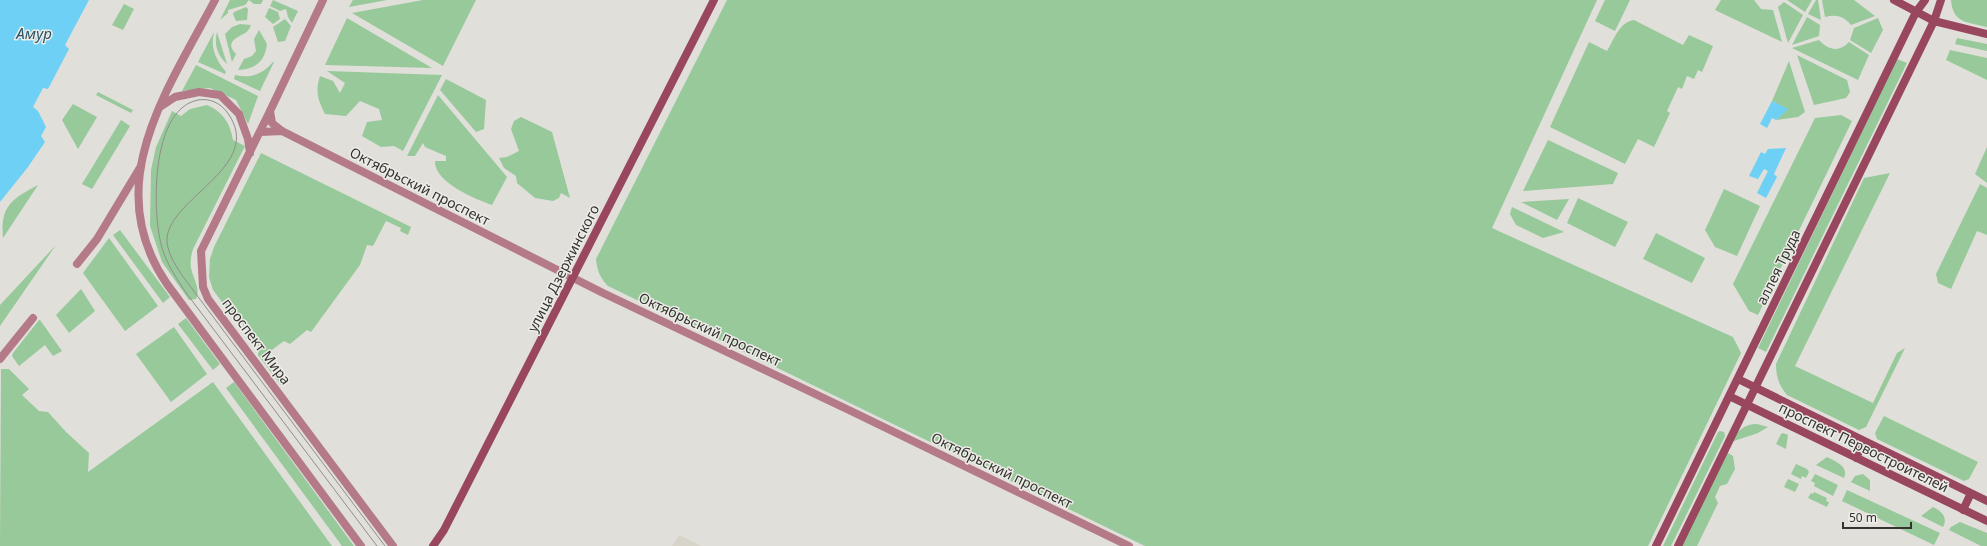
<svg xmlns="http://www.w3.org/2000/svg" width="1987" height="546" viewBox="0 0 1987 546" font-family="'Noto Sans',sans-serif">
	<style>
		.built { fill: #d8d4c9 }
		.green { fill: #97c99a }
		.water { fill: #6ed0f5 }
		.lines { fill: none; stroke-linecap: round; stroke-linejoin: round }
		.minor { stroke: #b47a88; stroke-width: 8 }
		.tertiary { stroke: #b47a88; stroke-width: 8 }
		.secondary { stroke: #99475f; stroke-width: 8 }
		.tram { stroke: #8f8e8a; stroke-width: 1 }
		.labels { text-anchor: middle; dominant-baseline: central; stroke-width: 3; stroke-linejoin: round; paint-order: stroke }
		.street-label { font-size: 14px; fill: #343331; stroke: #edece7 }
		.water-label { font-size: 15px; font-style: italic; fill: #2a5565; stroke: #edece7 }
	</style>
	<rect width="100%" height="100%" fill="#e0dfda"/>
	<path class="built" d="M 679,535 L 702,546 L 672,546 Z"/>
	<path class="green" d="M 230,0 L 263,0 L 261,4 L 254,4 L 249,0 L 245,5 L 228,10 L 228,13 L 220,20 Z
		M 273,0 L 298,11 L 292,23 L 288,17 L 286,9 L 280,11 L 270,6 Z
		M 353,0 L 387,0 L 349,7 Z
		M 423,0 L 476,0 L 443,66 L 352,13 Z
		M 727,0 L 1597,0 L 1492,228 L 1733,337 L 1741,353 L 1648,546 L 1145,546 L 608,286 C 600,278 597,270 596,259 Z
		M 1605,0 L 1630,0 L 1615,31 L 1595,21 Z
		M 1721,0 L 1754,0 L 1761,9 L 1773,10 L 1782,42 L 1715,10 Z
		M 1787,0 L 1812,0 L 1805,12 Z
		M 1816,0 L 1818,0 L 1821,20 L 1808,14 Z
		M 1822,0 L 1854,0 L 1875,16 L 1851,25 C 1844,16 1836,14 1825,17 Z
		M 1951,0 L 1987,0 L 1987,27 C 1968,22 1953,24 1951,0 Z
		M 1784,2 L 1803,15 L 1788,43 L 1778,7 Z
		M 124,4 L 134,9 L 123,30 L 112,25 Z
		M 246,7 L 248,9 L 247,20 L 236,21 L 233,14 L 234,12 Z
		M 269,8 L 278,12 L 280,19 L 273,24 L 265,17 Z
		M 1807,17 L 1820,25 L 1819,36 L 1792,45 Z
		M 347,18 L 432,68 L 325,65 Z
		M 1878,18 L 1883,30 L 1871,53 L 1850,40 L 1854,28 Z
		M 285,19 L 291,26 L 285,41 L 278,42 L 273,27 Z
		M 1634,20 L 1683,45 L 1689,35 L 1713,46 L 1702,72 L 1698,70 L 1694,79 L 1687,76 L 1682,89 L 1678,87 L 1667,111 L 1670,113 L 1654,147 L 1638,139 L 1625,164 L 1550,127 L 1589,42 L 1607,51 C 1614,40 1619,22 1634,20 Z
		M 240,24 L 251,25 C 250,27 248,32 245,33 C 237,38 224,42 236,54 L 232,62 L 225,34 L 232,27 Z
		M 259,30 L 267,44 C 265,61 256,69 238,70 L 244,59 L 252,56 L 256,51 L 254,39 Z
		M 214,32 C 210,48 216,60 226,72 L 225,74 L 198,62 Z
		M 217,32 L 227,64 C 217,55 214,44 217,32 Z
		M 1957,38 L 1987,44 L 1987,51 L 1955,44 Z
		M 1819,40 C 1828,50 1839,53 1849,42 L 1869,55 L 1858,80 L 1792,48 Z
		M 1950,50 L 1987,58 L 1987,80 L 1946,60 Z
		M 1797,55 L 1847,80 L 1850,92 L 1846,98 L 1814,105 Z
		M 1897,59 L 1907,63 L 1766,352 L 1758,348 Z
		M 1789,61 L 1805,112 L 1798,117 L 1776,120 L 1787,109 L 1772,101 Z
		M 273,62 L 274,62 L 260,91 L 234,79 L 235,75 C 250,79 263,74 273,62 Z
		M 196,65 L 258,96 L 248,124 L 236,100 L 210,88 L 182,91 Z
		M 327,71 L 442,75 L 403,151 L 394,146 L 381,147 L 362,136 L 367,122 L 382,120 L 379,109 L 360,101 L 346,116 L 325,114 C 318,100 315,92 320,76 L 333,81 L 340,93 L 345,83 Z
		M 446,79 L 486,100 L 484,129 L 476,132 L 440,90 Z
		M 98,92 L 133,110 L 131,113 L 96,95 Z
		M 438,95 L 507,177 L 492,205 C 475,199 434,182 435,161 L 446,161 L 446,156 L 425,147 L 423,143 L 415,156 L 407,156 Z
		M 73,104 L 97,117 L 78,149 L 62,120 Z
		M 207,105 C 223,112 230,123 233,140 L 245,146 L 193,249 C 191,256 190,261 191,268 C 193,278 201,290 196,299 L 189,300 L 162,262 L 150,226 L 151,170 L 156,147 L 172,111 L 181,116 L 190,109 Z
		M 1841,115 L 1852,121 L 1758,315 L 1749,311 L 1733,284 L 1815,118 Z
		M 521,117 L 552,132 L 570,198 L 561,193 L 559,198 L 553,201 L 535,198 L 517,183 L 516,176 L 504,168 L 499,158 L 507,157 L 519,151 L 511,129 L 514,121 Z
		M 121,120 L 130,126 L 92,189 L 82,184 Z
		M 1548,140 L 1618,173 L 1613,184 L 1523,191 Z
		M 1987,147 L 1987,183 L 1975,174 Z
		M 261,153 L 411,227 L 408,235 L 400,231 L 401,228 L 386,221 L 373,246 L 367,245 L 360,265 L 311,332 L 307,330 L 290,344 L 284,341 L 265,355 L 285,382 L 281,385 L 258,355 L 259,346 L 237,316 L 231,314 L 213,290 L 209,277 L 210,259 L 214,247 Z
		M 1890,173 L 1795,366 L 1873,403 L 1897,353 L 1905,348 L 1866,427 L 1859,430 L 1787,395 C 1779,385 1776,377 1776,364 L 1864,178 Z
		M 1980,184 L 1987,188 L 1987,235 L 1977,231 L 1951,289 L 1938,283 L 1936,274 Z
		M 38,185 L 3,238 C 0,206 12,199 38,185 Z
		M 1724,189 L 1760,206 L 1737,256 L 1715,247 L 1705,230 Z
		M 1578,198 L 1628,222 L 1615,247 L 1567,223 Z
		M 1569,199 L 1557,220 L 1521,202 Z
		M 1512,207 L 1564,232 L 1543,238 L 1516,225 L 1510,214 Z
		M 120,230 L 170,297 L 163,303 L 113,235 Z
		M 1656,233 L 1705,258 L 1692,283 L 1643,259 Z
		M 109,238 L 158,306 L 125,331 L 83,273 Z
		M 56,245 L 0,326 L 0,305 Z
		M 81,289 L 95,311 L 69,333 L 56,315 Z
		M 186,318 L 220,364 L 213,370 L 178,324 Z
		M 39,320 L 40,320 L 62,351 L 53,356 L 45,345 L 19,366 L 12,356 L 13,353 Z
		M 174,327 L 207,374 L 171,402 L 136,354 Z
		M 1,369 L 9,369 L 29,389 L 22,395 L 39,411 L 48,412 L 66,432 L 89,453 L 88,472 L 213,382 L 332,546 L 0,546 Z
		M 234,382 L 354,546 L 342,546 L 226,388 Z
		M 1884,416 L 1978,462 L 1969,479 L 1964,481 L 1877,439 L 1875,433 Z
		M 1757,424 L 1768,427 L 1758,433 L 1731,442 C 1737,431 1744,424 1757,424 Z
		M 1720,431 L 1724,432 L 1725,436 L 1671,546 L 1663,546 L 1718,432 Z
		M 1783,433 L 1788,435 L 1786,449 L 1776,444 L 1781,434 Z
		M 1726,452 L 1733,456 L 1735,469 L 1727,484 L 1720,486 L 1715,497 L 1718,503 L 1697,546 L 1681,546 Z
		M 1827,457 C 1836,462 1849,466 1844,478 L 1816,465 Z
		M 1796,464 L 1807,469 L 1809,472 L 1806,478 L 1802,476 L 1801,479 L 1791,474 Z
		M 1815,474 L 1838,485 L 1833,496 L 1814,486 L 1815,483 L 1811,481 Z
		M 1863,474 L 1870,480 L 1870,491 L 1851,482 L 1855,476 Z
		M 1788,479 L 1799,484 L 1795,492 L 1784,487 Z
		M 1847,490 L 1940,533 L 1934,545 L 1842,501 Z
		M 1814,492 L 1827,498 L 1826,501 L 1829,502 L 1827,507 L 1808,498 L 1811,493 L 1813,494 Z
		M 1933,507 C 1942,511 1948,518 1943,527 L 1921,516 Z
		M 1960,522 L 1987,533 L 1987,546 L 1981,546 L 1949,530 L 1951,527 Z"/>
	<path class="water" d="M 0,0 L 89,0 L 65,45 L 69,49 L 48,89 L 43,88 L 33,107 L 38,111 L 46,127 L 41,136 L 45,142 L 28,167 L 0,202 Z
		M 1772,101 L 1788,109 L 1776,120 L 1772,118 L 1767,128 L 1760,124 Z
		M 1786,148 L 1774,174 L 1777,177 L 1766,198 L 1757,193 L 1768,171 L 1764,169 L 1758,179 L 1749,176 L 1761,152 L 1765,154 L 1768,149 Z"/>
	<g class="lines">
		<path class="minor" d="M 77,264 L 97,239 L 141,166
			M 0,359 L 33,318"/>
		<path class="tertiary" d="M 215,0 C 167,91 99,185 167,284 L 361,546
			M 323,0 L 270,111 L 272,123 L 282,131 L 603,293 L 853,412 L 1129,546
			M 160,107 L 175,97 L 199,92 L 220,95 L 239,114 L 248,139 L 250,153
			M 270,111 L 201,251 L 203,287 L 208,299 L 393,546
			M 261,132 L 282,131"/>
		<path class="secondary" d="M 1894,0 L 1934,21 L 1987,34
			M 1738,379 L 1987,501
			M 1729,396 L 1987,521
			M 1856,458 L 1864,441
			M 1963,510 L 1971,493
			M 433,546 L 444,530 L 714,0
			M 1656,546 L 1916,12 L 1925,0
			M 1678,546 L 1934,21 L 1941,0"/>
		<path class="tram" d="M 377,546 L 187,294 C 174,275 162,257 159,234 C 153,199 153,109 198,100 C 210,98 220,103 227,112 C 268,167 163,199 167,243 C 169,256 177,268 184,278 L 385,546"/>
	</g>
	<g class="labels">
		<g class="street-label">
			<text transform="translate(420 186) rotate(27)">Октябрьский проспект</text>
			<text transform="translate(1778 267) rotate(-64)">аллея Труда</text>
			<text transform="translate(563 268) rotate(-63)">улица Дзержинского</text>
			<text transform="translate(710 329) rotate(25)">Октябрьский проспект</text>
			<text transform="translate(257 341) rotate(53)">проспект Мира</text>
			<text transform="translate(1864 447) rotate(26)">проспект Первостроителей</text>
			<text transform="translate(1002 470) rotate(26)">Октябрьский проспект</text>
		</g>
		<g class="water-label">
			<text x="34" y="33">Амур</text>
		</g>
	</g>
	<path d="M1843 522v6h68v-6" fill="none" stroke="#343331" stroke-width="2"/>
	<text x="1849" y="522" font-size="12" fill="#343331" stroke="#edece7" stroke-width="3" paint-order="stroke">50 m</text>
</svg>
